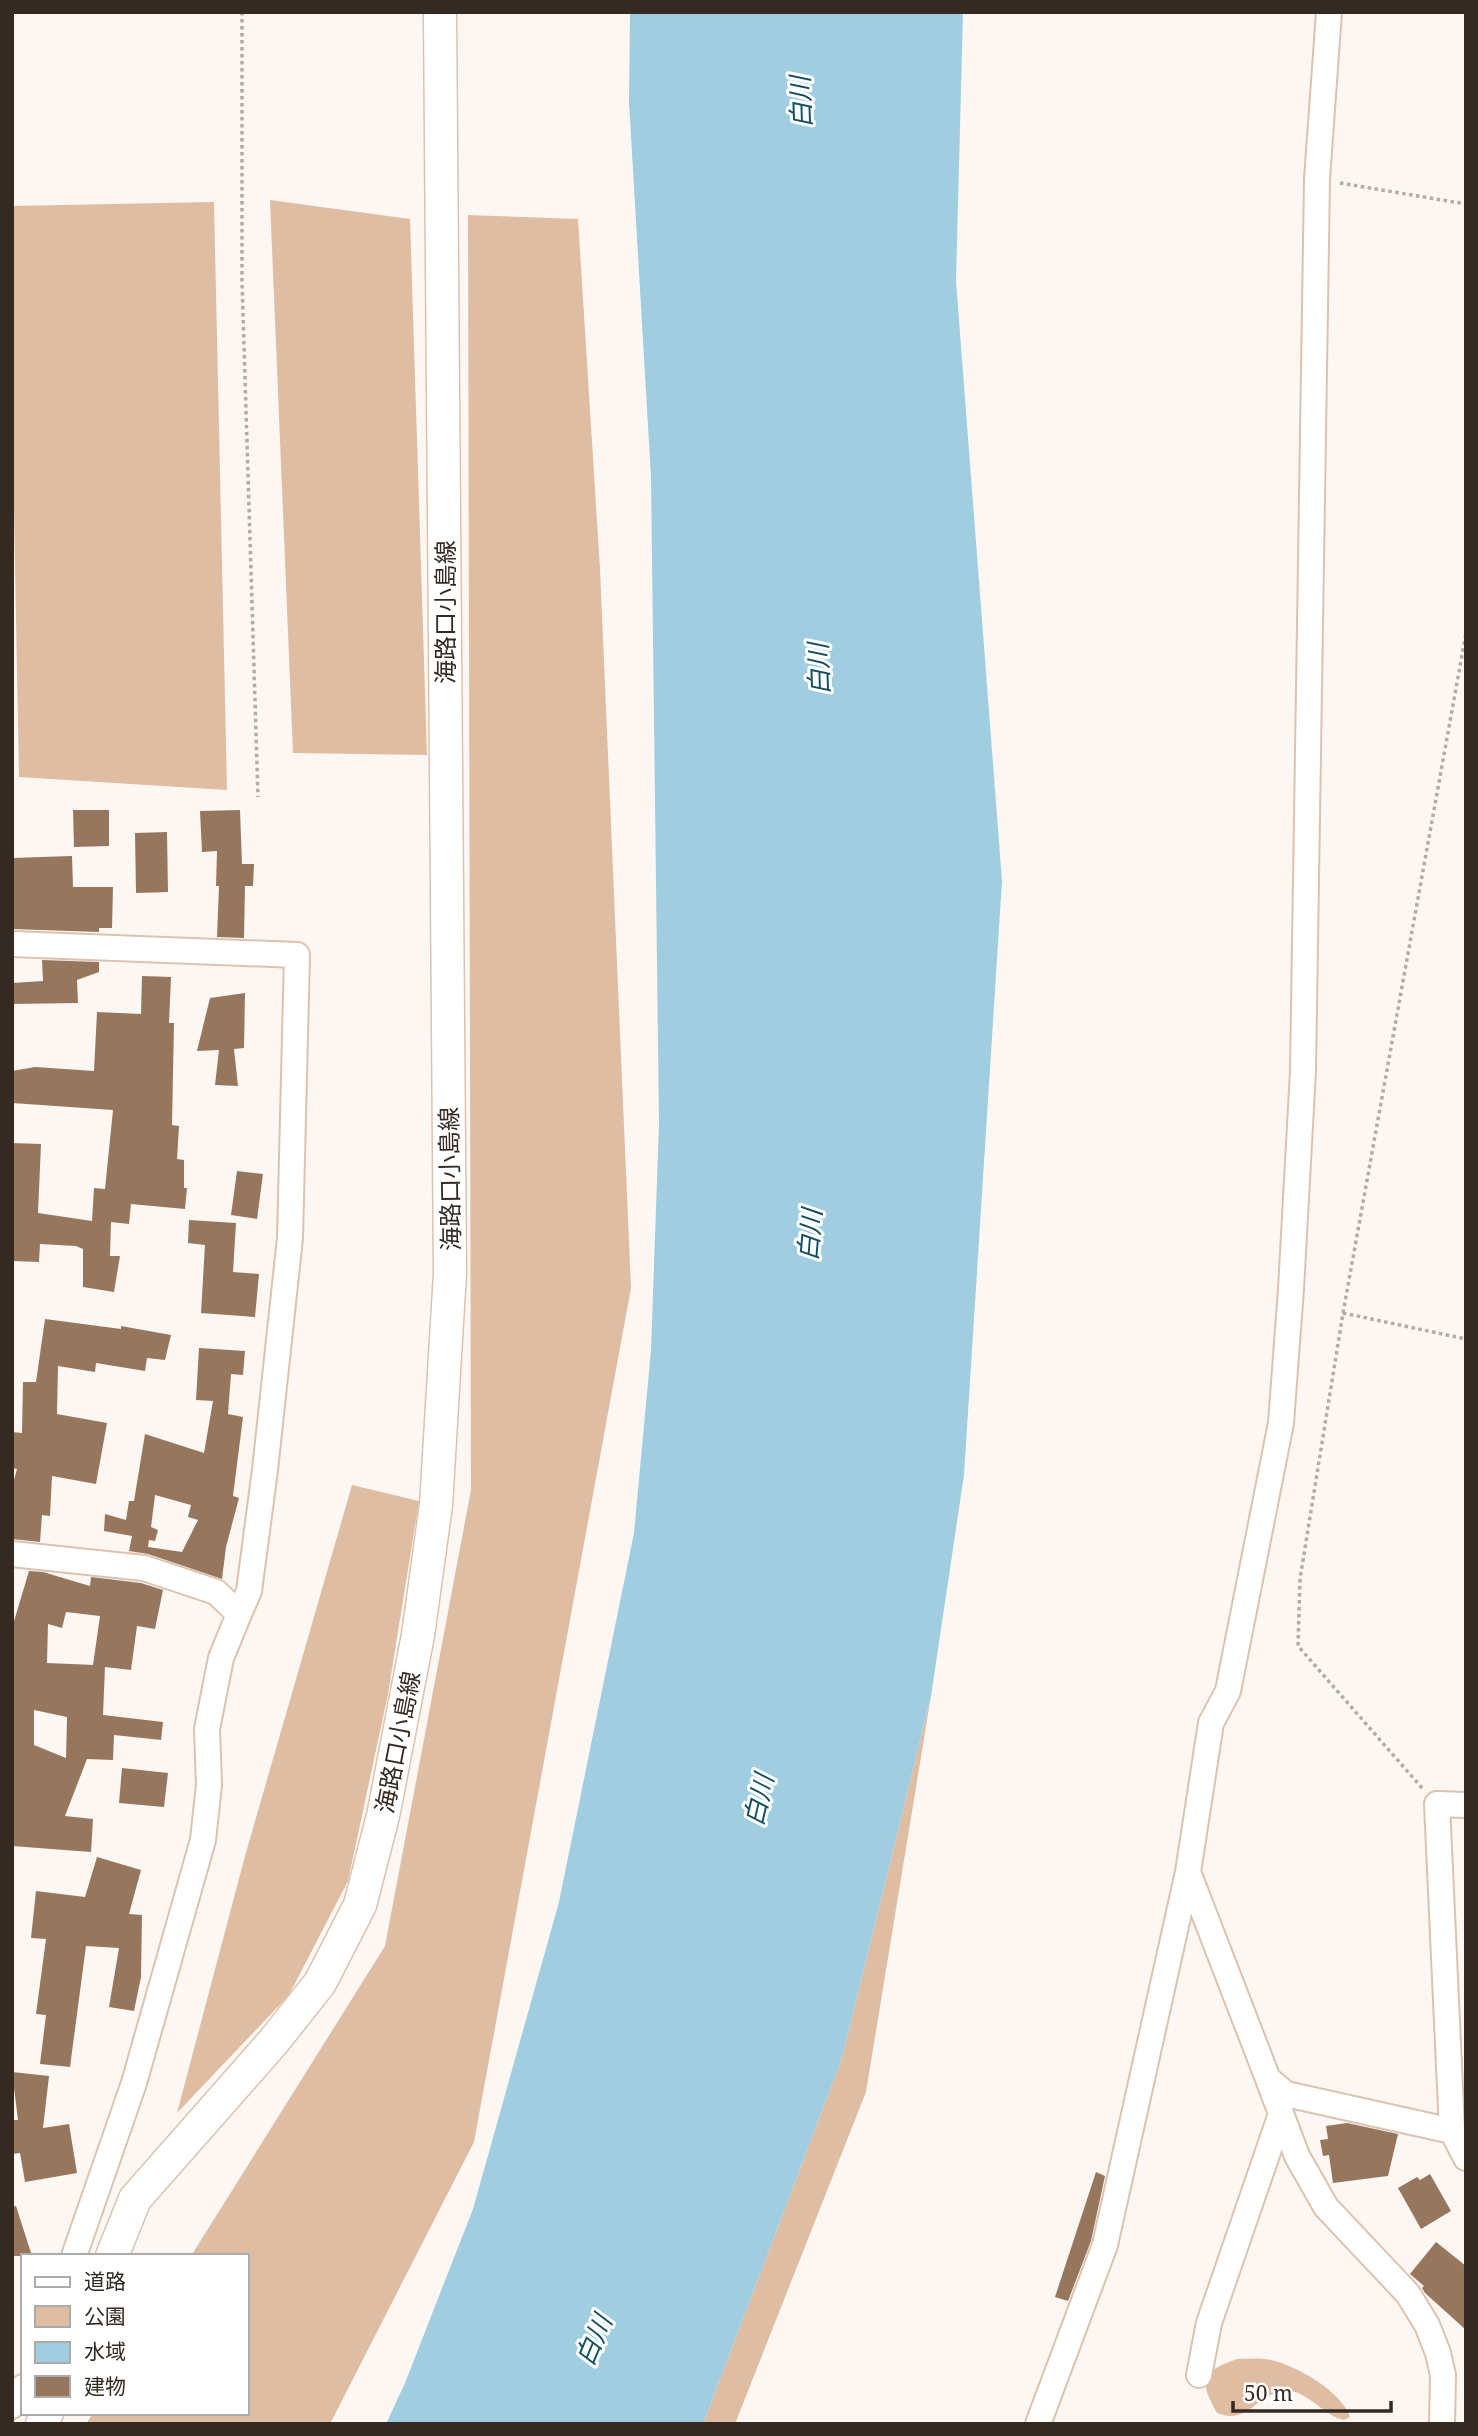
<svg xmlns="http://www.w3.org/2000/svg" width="1478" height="2436" viewBox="0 0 1478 2436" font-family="'Noto Serif','Noto Sans JP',serif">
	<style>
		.green { fill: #dfbda3 }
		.water { fill: #a0cddf }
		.building { fill: #96775e; fill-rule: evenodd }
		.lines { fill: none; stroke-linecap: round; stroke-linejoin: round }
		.minor-casing { stroke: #dcc3af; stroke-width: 28 }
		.major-casing { stroke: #dcc3af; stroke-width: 35 }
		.path { stroke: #b2aba6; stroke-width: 3.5; stroke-dasharray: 3.5 3.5; stroke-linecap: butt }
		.minor { stroke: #fff; stroke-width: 24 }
		.major { stroke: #fff; stroke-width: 32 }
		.labels { text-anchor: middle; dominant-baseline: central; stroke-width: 6; stroke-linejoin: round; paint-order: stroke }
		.street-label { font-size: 24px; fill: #342a22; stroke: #fff }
		.water-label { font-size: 26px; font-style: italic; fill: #144f62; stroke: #fff }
	</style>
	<rect width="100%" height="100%" fill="#fcf7f3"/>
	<path class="green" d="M 270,200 L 410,219 L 427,755 L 293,753 Z
		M 214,202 L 227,790 L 19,777 L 12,411 L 12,206 Z
		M 468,215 L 578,219 L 600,569 L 631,1288 L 474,2142 L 330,2424 L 86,2424 L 93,2413 L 247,2413 L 247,2256 L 191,2256 L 385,1946 L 471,1490 Z
		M 352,1485 L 419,1501 L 388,1694 L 348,1881 L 289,1995 L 177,2113 L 245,1856 Z
		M 931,1696 L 866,2092 L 735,2424 L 703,2424 L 842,2058 Z
		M 1237,2359 C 1246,2359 1256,2358 1265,2359 C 1291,2362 1342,2391 1350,2417 L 1344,2420 C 1323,2416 1308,2390 1286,2391 C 1256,2392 1249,2426 1217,2413 C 1198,2379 1201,2372 1237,2359 Z"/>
	<path class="water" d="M 630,12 L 963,12 L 956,281 L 1002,881 L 964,1475 L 931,1696 L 842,2058 L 703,2424 L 386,2424 L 405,2383 L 473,2209 L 559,1902 L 634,1533 L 651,1350 L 659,1124 L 651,477 L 629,102 Z"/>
	<path class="building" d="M 73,810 L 109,810 L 109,846 L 74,847 Z
		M 240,810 L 242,864 L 254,864 L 253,886 L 245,886 L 244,938 L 217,937 L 219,886 L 216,886 L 217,851 L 202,852 L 200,811 Z
		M 167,832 L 168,892 L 136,893 L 135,833 Z
		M 72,856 L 73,887 L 113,887 L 112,928 L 99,928 L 99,932 L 12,929 L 12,858 Z
		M 42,960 L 99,962 L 99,972 L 77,980 L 78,1003 L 12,1004 L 12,983 L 43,981 Z
		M 142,976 L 171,977 L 169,1023 L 174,1023 L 172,1125 L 179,1126 L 177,1159 L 184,1160 L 184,1188 L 187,1188 L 185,1209 L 131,1204 L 129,1224 L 111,1222 L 110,1256 L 120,1256 L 114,1292 L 83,1287 L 83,1249 L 76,1246 L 40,1244 L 39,1262 L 12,1261 L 12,1143 L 41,1144 L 38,1213 L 92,1221 L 94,1188 L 105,1189 L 113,1110 L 12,1103 L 12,1071 L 35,1067 L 94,1071 L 97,1012 L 141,1014 Z
		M 245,993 L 244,1048 L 234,1049 L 238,1086 L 215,1085 L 219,1050 L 197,1051 L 210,998 Z
		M 237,1171 L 263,1174 L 257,1219 L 231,1215 Z
		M 189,1220 L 236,1223 L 233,1272 L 259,1274 L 255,1317 L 201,1313 L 205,1245 L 188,1243 Z
		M 45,1319 L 121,1329 L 121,1326 L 171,1335 L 165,1360 L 147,1358 L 145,1371 L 96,1363 L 95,1372 L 58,1366 L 57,1414 L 107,1423 L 96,1484 L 52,1476 L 50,1516 L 42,1515 L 40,1542 L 12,1539 L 12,1487 L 17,1469 L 12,1468 L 12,1432 L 22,1433 L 23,1382 L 36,1382 Z
		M 199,1348 L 245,1351 L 243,1375 L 231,1374 L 228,1414 L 243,1417 L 233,1496 L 239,1498 L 226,1547 L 222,1579 L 148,1554 L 129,1551 L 132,1536 L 104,1531 L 105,1514 L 126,1520 L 129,1501 L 134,1501 L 145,1434 L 204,1453 L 213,1401 L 196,1400 ZM 155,1495 L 191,1505 L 188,1517 L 198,1520 L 182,1552 L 148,1547 L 149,1540 L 155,1541 L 158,1530 L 151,1527 Z
		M 29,1571 L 43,1572 L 90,1586 L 91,1577 L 141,1583 L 163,1590 L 155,1629 L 137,1626 L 131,1670 L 105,1667 L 103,1715 L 163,1722 L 161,1740 L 114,1735 L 113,1760 L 87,1759 L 65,1816 L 93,1819 L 91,1852 L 12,1846 L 12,1628 ZM 66,1612 L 100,1616 L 93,1665 L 95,1665 L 47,1663 L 48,1624 L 62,1628 ZM 34,1710 L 67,1717 L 66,1758 L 34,1745 Z
		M 122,1768 L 168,1773 L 164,1807 L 119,1803 Z
		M 97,1857 L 141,1870 L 129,1914 L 142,1915 L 141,1977 L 134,2011 L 109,2007 L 119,1948 L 86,1946 L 70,2067 L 40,2064 L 46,2015 L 36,2014 L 46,1939 L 31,1938 L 36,1891 L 85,1897 Z
		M 12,2072 L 49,2076 L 43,2128 L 69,2124 L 77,2173 L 25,2182 L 20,2153 L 12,2154 L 12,2120 L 18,2120 Z
		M 1347,2123 L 1398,2134 L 1388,2176 L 1333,2183 L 1329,2155 L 1323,2156 L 1320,2140 L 1328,2139 L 1326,2126 Z
		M 1096,2172 L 1105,2176 L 1091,2241 L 1068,2301 L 1055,2297 Z
		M 1430,2174 L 1451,2211 L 1421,2229 L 1398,2188 L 1417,2177 L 1420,2180 Z
		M 16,2206 L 32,2256 L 12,2256 L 12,2207 Z
		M 1436,2242 L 1466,2266 L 1466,2330 L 1425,2293 L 1422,2288 L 1424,2286 L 1410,2274 Z"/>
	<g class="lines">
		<g class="minor-casing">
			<path id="minor" d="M 12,944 L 297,955 L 290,1238 L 265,1470 L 249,1591 L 239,1614
				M 12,1554 L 144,1568 L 216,1592 L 239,1614 L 221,1658 L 207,1729 L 209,1785 L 203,1840 L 134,2083 L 74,2256
				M 1466,1805 L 1437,1804 L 1452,2131 L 1466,2158
				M 1188,1872 L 1268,2079 L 1286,2094 L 1452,2131
				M 1268,2079 L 1297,2156 L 1326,2207 L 1408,2294 L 1427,2325 L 1438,2353 L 1443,2375 L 1442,2424
				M 1199,2375 L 1209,2323 L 1281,2114
				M 12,2406 L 23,2387
				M 1038,2424 L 1105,2245 L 1188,1872 L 1211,1723 L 1228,1691 L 1281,1423 L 1291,1289 L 1303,1071 L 1317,179 L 1329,12"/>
		</g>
		<g class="major-casing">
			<path id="major" d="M 112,2256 L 135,2199 L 274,2041 L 320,1983 L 360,1905 L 383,1816 L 418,1635 L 436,1505 L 450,1273 L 440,12
				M 42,2424 L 47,2413"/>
		</g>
		<path class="path" d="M 242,12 L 242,281 L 258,797
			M 1340,183 L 1466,204
			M 1343,1313 L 1466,1339
			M 1422,1788 L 1298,1646 L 1300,1579 L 1343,1313 L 1466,633"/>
		<use href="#minor" class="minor"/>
		<use href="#major" class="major"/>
	</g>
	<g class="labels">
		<g class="street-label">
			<text transform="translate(444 612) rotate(-90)">海路口小島線</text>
			<text transform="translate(449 1179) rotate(-91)">海路口小島線</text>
			<text transform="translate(397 1742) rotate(-79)">海路口小島線</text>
		</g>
		<g class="water-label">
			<text transform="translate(800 102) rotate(-92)">白川</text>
			<text transform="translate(818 669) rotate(-92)">白川</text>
			<text transform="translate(809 1235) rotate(-85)">白川</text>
			<text transform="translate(758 1800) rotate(-77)">白川</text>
			<text transform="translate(593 2340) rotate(-67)">白川</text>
		</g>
	</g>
	<rect width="1478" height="2436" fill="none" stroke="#342a22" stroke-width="28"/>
	<rect x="21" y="2254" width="228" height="161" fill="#ffffff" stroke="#aeaaa7" stroke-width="2"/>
	<rect x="35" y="2277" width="35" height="10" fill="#ffffff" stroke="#aeaaa7" stroke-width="2"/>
	<text x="84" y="2289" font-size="21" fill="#342a22">道路</text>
	<rect x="35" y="2306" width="35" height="21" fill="#dfbda3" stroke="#aeaaa7" stroke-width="2"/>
	<text x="84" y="2324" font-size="21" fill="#342a22">公園</text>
	<rect x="35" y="2342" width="35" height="21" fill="#a0cddf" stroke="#aeaaa7" stroke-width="2"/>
	<text x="84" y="2359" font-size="21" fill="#342a22">水域</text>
	<rect x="35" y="2376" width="35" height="21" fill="#96775e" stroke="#aeaaa7" stroke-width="2"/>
	<text x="84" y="2394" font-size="21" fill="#342a22">建物</text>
	<path d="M1233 2401v10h158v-10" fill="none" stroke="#342a22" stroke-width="3.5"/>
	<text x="1244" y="2401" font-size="21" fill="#342a22" stroke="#ffffff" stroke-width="5" paint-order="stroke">50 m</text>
</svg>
